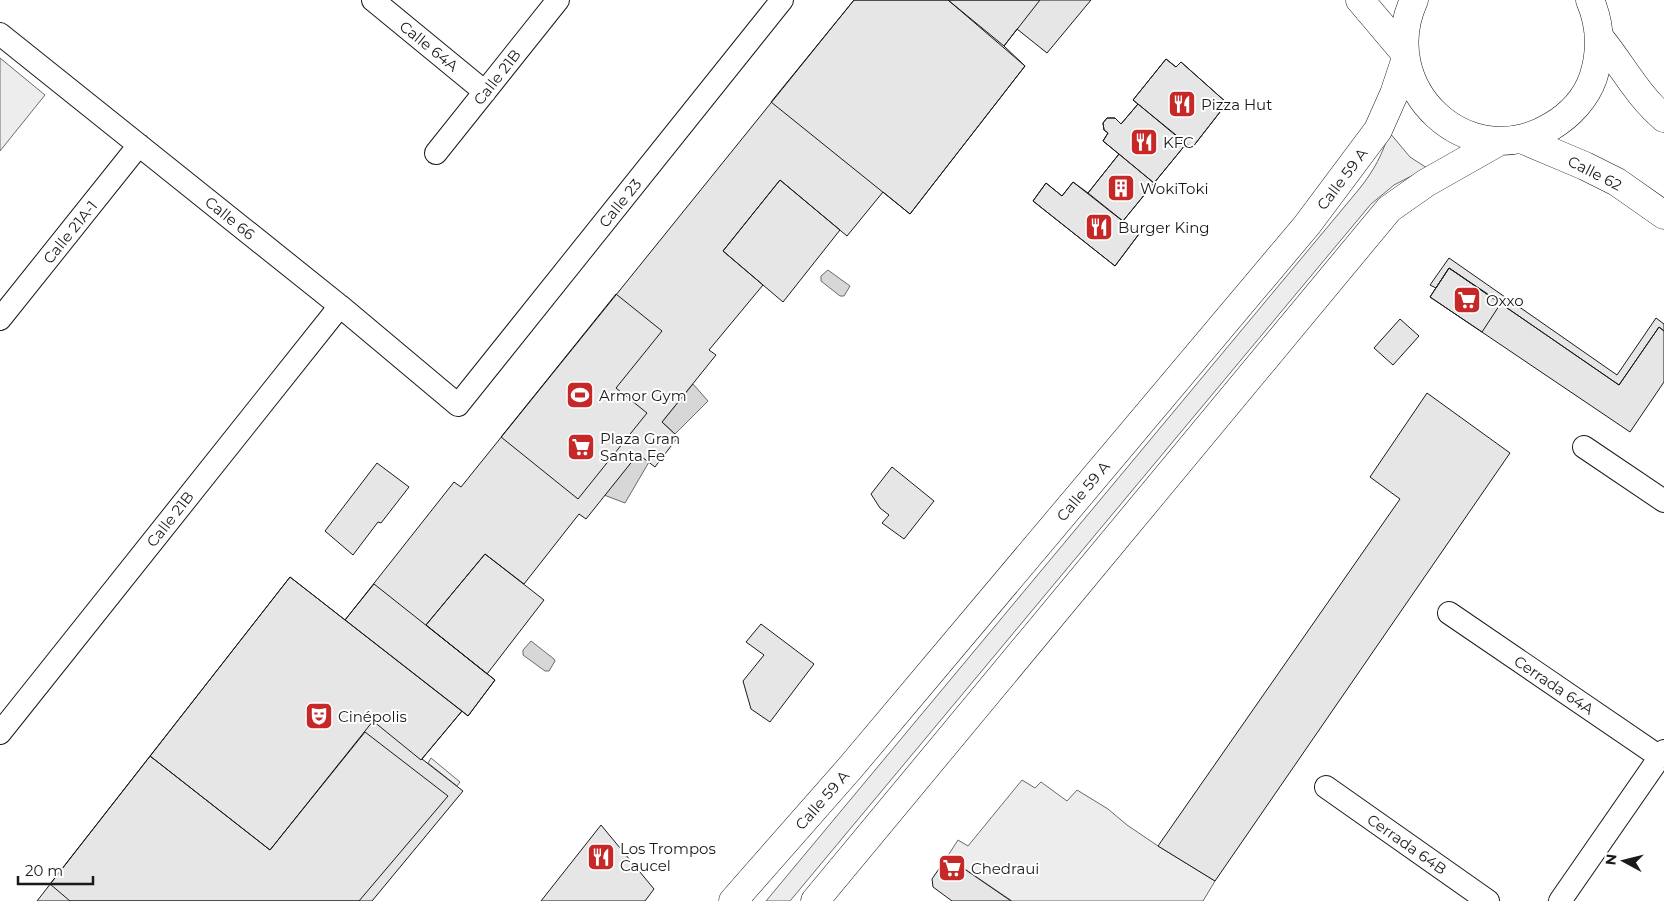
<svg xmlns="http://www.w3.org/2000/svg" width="1664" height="901" viewBox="0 0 1664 901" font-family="Montserrat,sans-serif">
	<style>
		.green { fill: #ededed; stroke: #6a6a6a }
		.water { fill: #d7d7d7; stroke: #6a6a6a }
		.building { fill: #e6e6e6; stroke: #1a1a1a }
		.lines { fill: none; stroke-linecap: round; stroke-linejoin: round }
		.minor-casing { stroke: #1a1a1a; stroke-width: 24 }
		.tertiary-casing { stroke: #1a1a1a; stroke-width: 29 }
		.secondary-casing { stroke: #1a1a1a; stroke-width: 29 }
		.primary-casing { stroke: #1a1a1a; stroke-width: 29 }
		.minor { stroke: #fff; stroke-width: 22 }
		.tertiary { stroke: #fff; stroke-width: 28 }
		.secondary { stroke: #fff; stroke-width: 28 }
		.primary { stroke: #fff; stroke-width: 28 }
		.labels { text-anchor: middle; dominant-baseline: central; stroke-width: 4; stroke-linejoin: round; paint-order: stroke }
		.street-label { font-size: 15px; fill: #1a1a1a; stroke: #fff }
		.poi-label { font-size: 15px; fill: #1a1a1a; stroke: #fff; text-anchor: start }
	</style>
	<rect width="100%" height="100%" fill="#fff"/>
	<path class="green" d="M 0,58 L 45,95 L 0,151 Z
		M 1389,132 L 1410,157 L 1427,168 L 1394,185 L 1371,204 L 790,901 L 766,901 L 1360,188 C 1374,170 1383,154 1389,132 Z
		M 431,758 L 460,782 L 457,786 L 428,763 Z
		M 1022,780 L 1035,788 L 1041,782 L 1067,801 L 1077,790 L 1108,809 L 1127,825 L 1158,846 L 1215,881 L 1203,901 L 1012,901 L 947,857 L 958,840 L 968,846 Z"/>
	<path class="water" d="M 828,270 L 850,286 L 844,296 L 840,296 L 821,281 L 821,276 Z
		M 693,384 L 708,401 L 675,434 L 662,422 Z
		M 638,454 L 649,462 L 625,503 L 604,495 Z
		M 531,641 L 554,659 L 555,661 L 549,671 L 545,671 L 523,655 L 523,650 Z"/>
	<path class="building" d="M 854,0 L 1091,0 L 1047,53 L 1017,29 L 1004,46 L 1025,66 L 910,214 L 883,192 L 847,236 L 780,180 L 723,251 L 763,285 L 709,350 L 716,355 L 662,422 L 678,437 L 655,467 L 638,454 L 586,519 L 579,514 L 524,584 L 485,554 L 426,625 L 495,680 L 468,716 L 462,711 L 422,759 L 463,791 L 372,901 L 37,901 L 290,577 L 345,620 L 454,482 L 461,487 Z
		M 854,0 L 948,0 L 1025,66 L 910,214 L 771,102 Z
		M 948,0 L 1040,0 L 1004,46 Z
		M 1166,59 L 1176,67 L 1181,62 L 1227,103 L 1192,148 L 1186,144 L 1123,221 L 1139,234 L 1115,266 L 1033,201 L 1046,183 L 1062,196 L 1073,182 L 1088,193 L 1119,154 L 1103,141 L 1108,133 L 1104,130 L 1103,123 L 1107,118 L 1115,118 L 1121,124 L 1138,104 L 1133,100 Z
		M 1166,59 L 1176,67 L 1181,62 L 1227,103 L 1192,148 L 1133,100 Z
		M 1138,104 L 1186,144 L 1154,183 L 1103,141 L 1108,133 L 1104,130 L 1103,123 L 1107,118 L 1115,118 L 1121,124 Z
		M 1119,154 L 1154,183 L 1123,221 L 1088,193 Z
		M 780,180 L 840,230 L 783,302 L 723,251 Z
		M 1073,182 L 1139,234 L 1115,266 L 1033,201 L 1046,183 L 1062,196 Z
		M 1449,258 L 1617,375 L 1656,318 L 1664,324 L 1664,331 L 1659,327 L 1619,385 L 1449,268 L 1436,288 L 1430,285 Z
		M 1449,268 L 1619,385 L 1659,327 L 1664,331 L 1664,382 L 1630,432 L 1430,297 Z
		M 1449,268 L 1501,303 L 1482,332 L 1430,297 Z
		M 616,294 L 662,331 L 616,388 L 647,413 L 578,499 L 501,437 Z
		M 1400,319 L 1419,336 L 1393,365 L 1374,348 Z
		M 1427,393 L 1510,453 L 1215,881 L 1158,846 L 1400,499 L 1370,477 Z
		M 377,463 L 409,487 L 381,523 L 378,522 L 353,555 L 325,531 Z
		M 892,467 L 934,501 L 904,539 L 882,523 L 889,515 L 880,508 L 871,494 Z
		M 485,554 L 544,600 L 487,674 L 426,625 Z
		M 290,577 L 462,711 L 421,760 L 373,721 L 270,850 L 150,756 Z
		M 374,584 L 495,680 L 468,716 L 345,620 Z
		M 761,624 L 814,664 L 770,722 L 751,709 L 743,681 L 764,655 L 746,642 Z
		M 365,732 L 448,796 L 359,901 L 70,901 L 50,884 L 150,756 L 270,850 Z
		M 601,825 L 654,889 L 645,901 L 541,901 Z
		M 947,857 L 1011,901 L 952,901 L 933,887 L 932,879 Z"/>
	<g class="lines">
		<g class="minor-casing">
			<path id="minor" d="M 373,0 L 485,92
				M 0,34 L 340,306 L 458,405 L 782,0
				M 436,153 L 558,0
				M 0,319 L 139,145
				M 1584,447 L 1664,501
				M 1449,613 L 1660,757
				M 0,733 L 340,306
				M 1326,787 L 1488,901
				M 1560,901 L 1664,751"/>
		</g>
		<g class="tertiary-casing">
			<path id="tertiary" d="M 1360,0 L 1404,52"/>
		</g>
		<g class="secondary-casing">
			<path id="secondary" d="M 1600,38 C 1622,65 1637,95 1664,118
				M 1521,139 L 1585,166 L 1617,182 L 1664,215"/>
		</g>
		<g class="primary-casing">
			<path id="primary" d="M 1414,0 C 1374,88 1468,177 1552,126 C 1570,115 1586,98 1593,78 C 1602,51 1601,26 1590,0
				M 733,901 L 850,768 L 1307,225 L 1378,130 L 1394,94 L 1405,61
				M 815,901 L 1389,209 L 1426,183 L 1500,141"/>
		</g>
		<use href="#minor" class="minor"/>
		<use href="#tertiary" class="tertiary"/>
		<use href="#secondary" class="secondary"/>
		<use href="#primary" class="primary"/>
	</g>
	<defs>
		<g id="restaurant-square" transform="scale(1.4375)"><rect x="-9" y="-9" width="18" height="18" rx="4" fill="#c62828" stroke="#fff"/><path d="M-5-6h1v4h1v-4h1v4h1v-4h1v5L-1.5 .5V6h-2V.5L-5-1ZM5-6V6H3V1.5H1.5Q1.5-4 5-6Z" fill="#fff"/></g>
		<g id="building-square" transform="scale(1.4375)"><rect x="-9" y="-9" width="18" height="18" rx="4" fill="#c62828" stroke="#fff"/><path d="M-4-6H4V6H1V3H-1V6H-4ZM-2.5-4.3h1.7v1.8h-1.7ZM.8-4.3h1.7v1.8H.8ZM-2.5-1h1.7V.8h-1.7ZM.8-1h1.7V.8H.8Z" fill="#fff"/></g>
		<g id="supermarket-square" transform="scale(1.4375)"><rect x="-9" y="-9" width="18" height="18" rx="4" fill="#c62828" stroke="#fff"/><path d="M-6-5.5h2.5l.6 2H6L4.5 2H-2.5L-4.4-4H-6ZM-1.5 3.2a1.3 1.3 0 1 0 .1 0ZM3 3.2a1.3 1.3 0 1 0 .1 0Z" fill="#fff"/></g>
		<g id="stadium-square" transform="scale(1.4375)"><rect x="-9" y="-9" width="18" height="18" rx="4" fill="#c62828" stroke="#fff"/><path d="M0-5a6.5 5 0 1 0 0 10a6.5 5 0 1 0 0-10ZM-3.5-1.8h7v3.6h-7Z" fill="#fff"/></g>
		<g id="theatre-square" transform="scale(1.4375)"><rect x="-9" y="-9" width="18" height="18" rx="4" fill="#c62828" stroke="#fff"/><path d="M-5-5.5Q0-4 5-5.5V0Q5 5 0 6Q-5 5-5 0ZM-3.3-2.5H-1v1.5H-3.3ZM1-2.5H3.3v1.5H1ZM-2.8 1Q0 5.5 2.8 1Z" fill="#fff"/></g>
	</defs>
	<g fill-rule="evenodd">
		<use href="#restaurant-square" x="1182" y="104"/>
		<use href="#restaurant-square" x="1144" y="142"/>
		<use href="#building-square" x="1121" y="188"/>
		<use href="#restaurant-square" x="1099" y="227"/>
		<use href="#supermarket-square" x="1467" y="300"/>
		<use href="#stadium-square" x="580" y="395"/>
		<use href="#supermarket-square" x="581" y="447"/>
		<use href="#theatre-square" x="319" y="716"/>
		<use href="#restaurant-square" x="601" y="857"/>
		<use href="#supermarket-square" x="952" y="868"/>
	</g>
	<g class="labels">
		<g class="street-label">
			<text transform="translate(429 46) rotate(39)">Calle 64A</text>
			<text transform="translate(497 77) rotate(-52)">Calle 21B</text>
			<text transform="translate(1595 173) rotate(27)">Calle 62</text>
			<text transform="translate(1342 179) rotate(-53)">Calle 59 A</text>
			<text transform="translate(620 203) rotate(-51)">Calle 23</text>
			<text transform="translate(230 218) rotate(39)">Calle 66</text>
			<text transform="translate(70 232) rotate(-51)">Calle 21A-1</text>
			<text transform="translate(1083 491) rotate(-50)">Calle 59 A</text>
			<text transform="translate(170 519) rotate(-52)">Calle 21B</text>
			<text transform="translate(1554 685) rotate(34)">Cerrada 64A</text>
			<text transform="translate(822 800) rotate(-49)">Calle 59 A</text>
			<text transform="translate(1407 844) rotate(35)">Cerrada 64B</text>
		</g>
		<g class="poi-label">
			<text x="1201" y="104">Pizza Hut</text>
			<text x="1163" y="142">KFC</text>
			<text x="1140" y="188">WokiToki</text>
			<text x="1118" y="227">Burger King</text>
			<text x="1486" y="300">Oxxo</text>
			<text x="599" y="395">Armor Gym</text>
			<text x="600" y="438">Plaza Gran<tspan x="600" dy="17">Santa Fe</tspan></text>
			<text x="338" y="716">Cinépolis</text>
			<text x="620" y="848">Los Trompos<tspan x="620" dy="17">Caucel</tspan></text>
			<text x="971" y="868">Chedraui</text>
		</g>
	</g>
	<g transform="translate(1624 861) rotate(277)" stroke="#ffffff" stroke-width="4" paint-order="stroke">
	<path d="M0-4L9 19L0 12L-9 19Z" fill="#1a1a1a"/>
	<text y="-8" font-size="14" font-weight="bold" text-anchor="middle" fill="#1a1a1a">N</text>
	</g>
	<path d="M18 876v8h75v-8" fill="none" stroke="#1a1a1a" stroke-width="2.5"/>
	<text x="25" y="876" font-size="15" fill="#1a1a1a" stroke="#ffffff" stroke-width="4" paint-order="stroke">20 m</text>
</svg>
